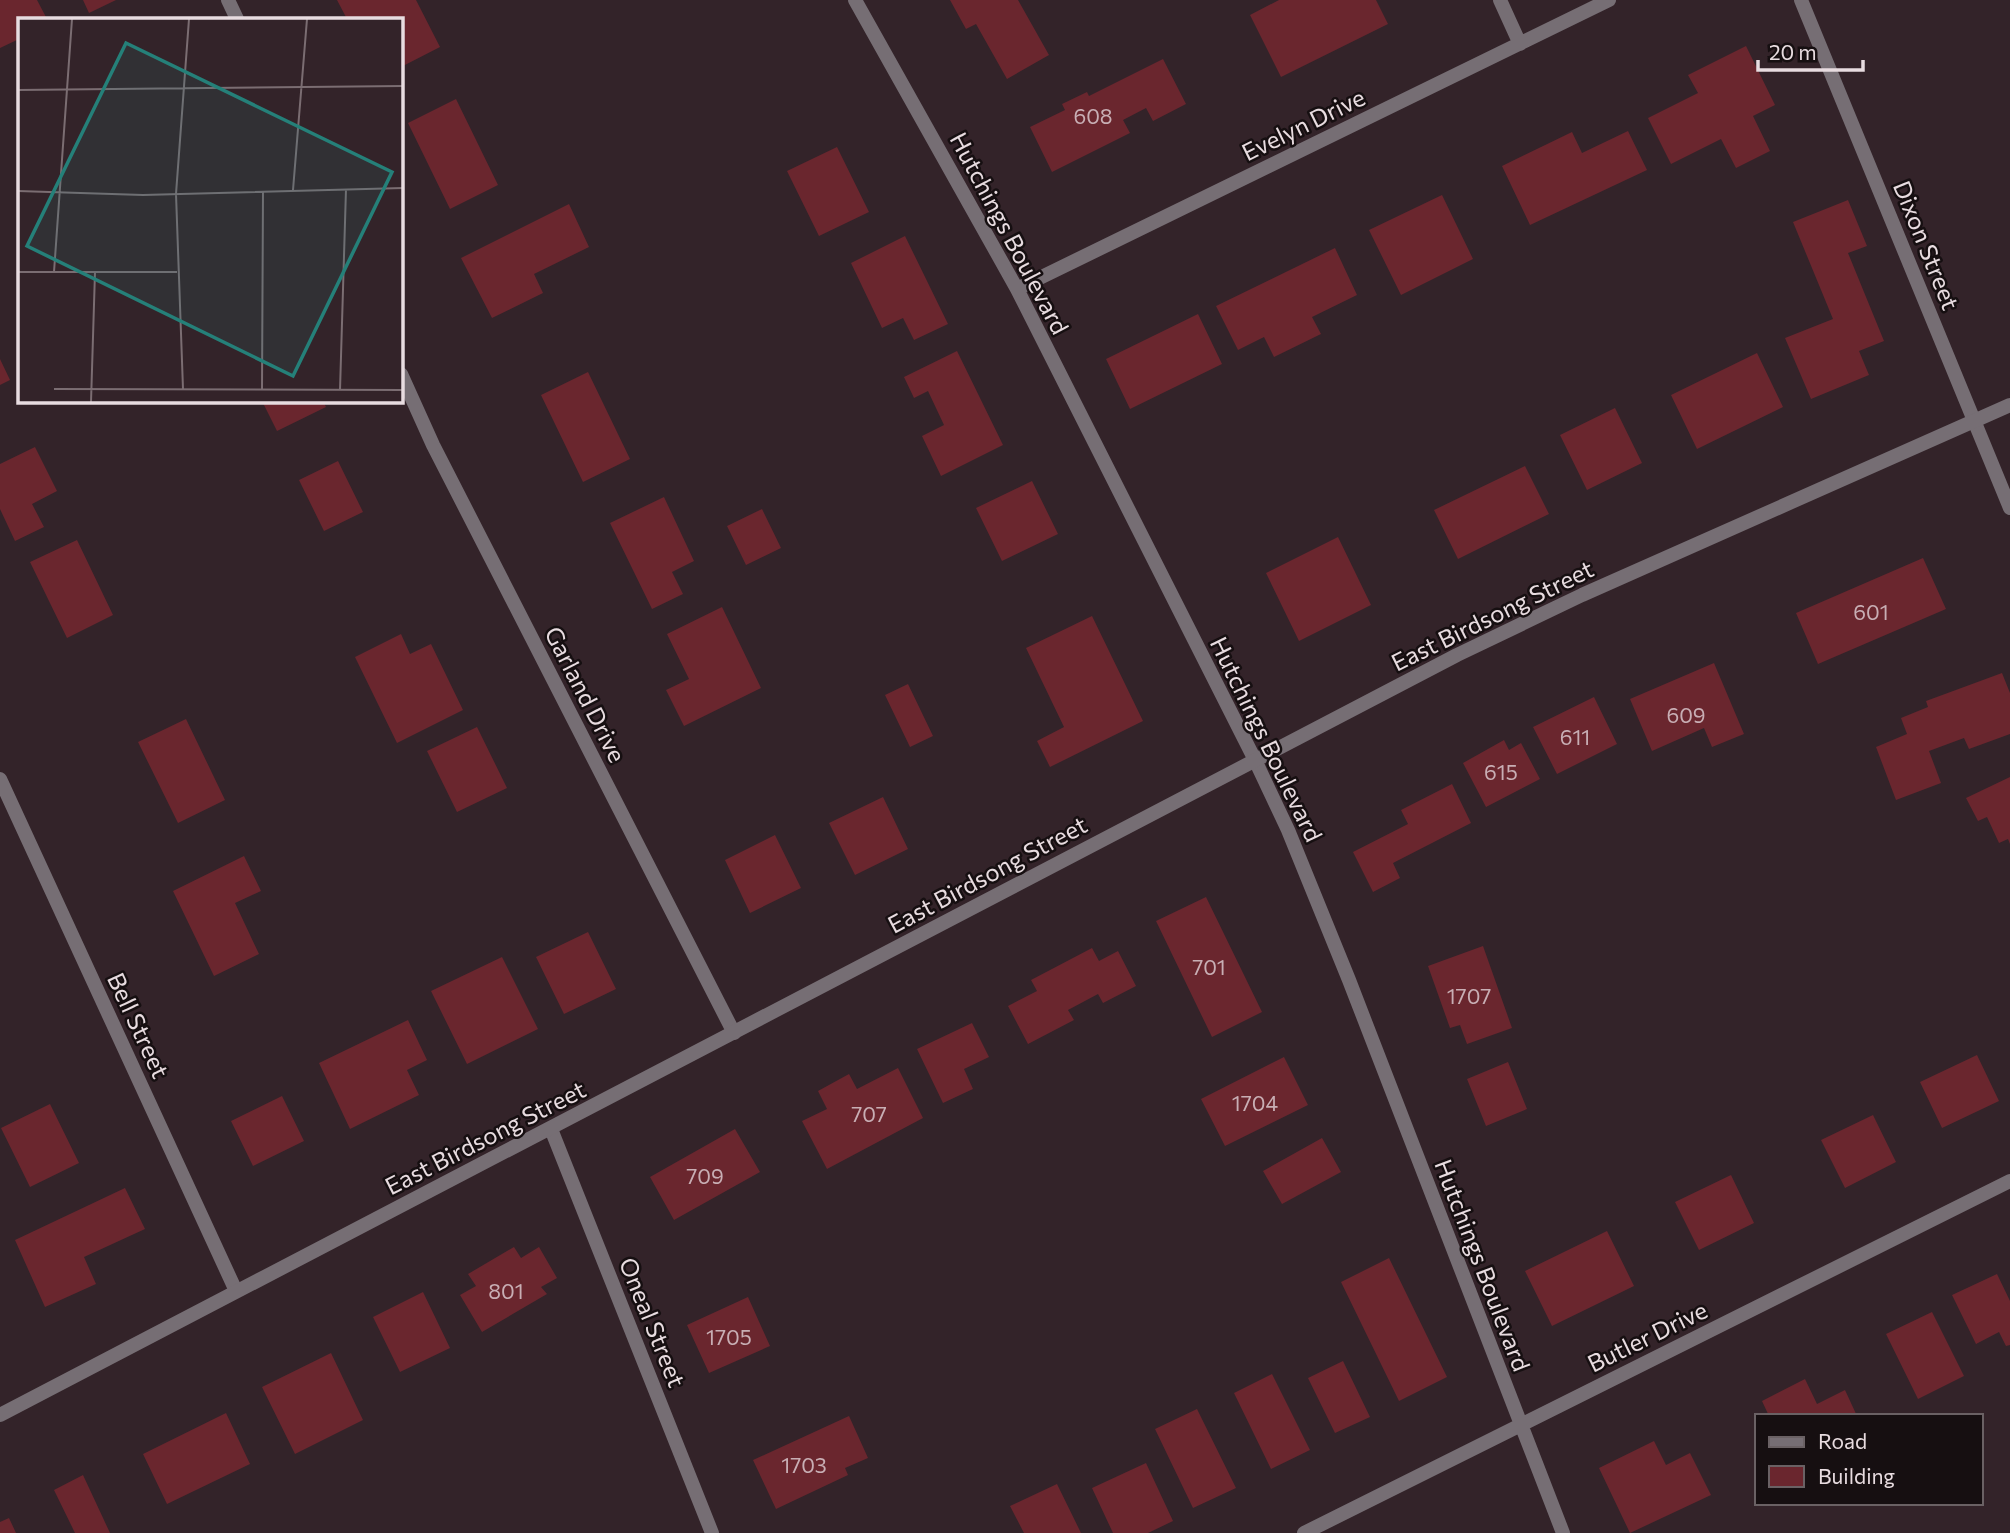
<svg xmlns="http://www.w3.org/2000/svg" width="2010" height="1533" viewBox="0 0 2010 1533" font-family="Commissioner,sans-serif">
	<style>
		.building { fill: #6a262e }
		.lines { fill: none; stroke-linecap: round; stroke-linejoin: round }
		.minor { stroke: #766e74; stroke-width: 14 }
		.tertiary { stroke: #766e74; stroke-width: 14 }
		.labels { text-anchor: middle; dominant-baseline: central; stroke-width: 5; stroke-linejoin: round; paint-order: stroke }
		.number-label { font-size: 21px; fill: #c8aeb4 }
		.street-label { font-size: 24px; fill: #e8dce0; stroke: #160f11 }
		.inset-road { fill: none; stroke: #7b6d72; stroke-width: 2 }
		.view { fill: #258079; fill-opacity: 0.15; stroke: #258079; stroke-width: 3.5 }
		.inset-edge { fill: none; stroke: #e8dce0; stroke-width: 3.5 }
	</style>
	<rect width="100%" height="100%" fill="#332329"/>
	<path class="building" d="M 0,0 L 37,0 L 47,19 L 19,19 L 19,39 L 0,48 Z
		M 83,0 L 116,0 L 89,13 Z
		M 337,0 L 416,0 L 440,47 L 401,67 L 401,19 L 347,19 Z
		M 950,0 L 1018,0 L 1049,55 L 1007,79 L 976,24 L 966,29 Z
		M 1279,0 L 1376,0 L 1388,24 L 1281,77 L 1250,15 Z
		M 1746,46 L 1775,105 L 1753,116 L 1770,151 L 1736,168 L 1721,139 L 1671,164 L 1648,118 L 1698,93 L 1688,75 Z
		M 1163,59 L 1186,104 L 1153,121 L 1146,108 L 1123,120 L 1130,133 L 1052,172 L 1030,127 L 1065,110 L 1062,104 L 1087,92 L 1089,96 Z
		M 456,99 L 498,185 L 450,209 L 408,123 Z
		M 1628,131 L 1647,170 L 1530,225 L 1502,166 L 1572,132 L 1582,153 Z
		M 837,147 L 869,212 L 819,236 L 787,171 Z
		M 1442,195 L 1473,259 L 1401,295 L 1369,230 Z
		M 1848,200 L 1867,246 L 1848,253 L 1884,341 L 1859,351 L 1869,375 L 1811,399 L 1785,338 L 1833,319 L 1793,222 Z
		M 569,204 L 589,247 L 534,274 L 543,293 L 492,318 L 461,258 Z
		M 905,236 L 948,324 L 914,340 L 903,318 L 882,328 L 851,263 Z
		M 1335,248 L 1357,295 L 1312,317 L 1321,334 L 1274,357 L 1264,337 L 1238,350 L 1216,306 Z
		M 1198,314 L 1222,364 L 1130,409 L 1106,359 Z
		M 957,351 L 1003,445 L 941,476 L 922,436 L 944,425 L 928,391 L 914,398 L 904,377 Z
		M 1757,353 L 1783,407 L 1697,449 L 1671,395 Z
		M 0,359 L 10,380 L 0,385 Z
		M 588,372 L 630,459 L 583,482 L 541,395 Z
		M 262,401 L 323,401 L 326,407 L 277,431 Z
		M 1615,408 L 1642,463 L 1587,490 L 1560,435 Z
		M 35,447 L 57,491 L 32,504 L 44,527 L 15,541 L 0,509 L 0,464 Z
		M 338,461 L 363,512 L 324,531 L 299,480 Z
		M 1525,466 L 1549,514 L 1458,559 L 1434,510 Z
		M 1032,481 L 1058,534 L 1002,561 L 976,508 Z
		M 664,497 L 694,561 L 672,572 L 683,594 L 652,609 L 610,523 Z
		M 762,509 L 781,548 L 746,565 L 727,526 Z
		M 1338,537 L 1371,605 L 1299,641 L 1266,573 Z
		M 77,540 L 113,615 L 67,638 L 30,562 Z
		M 1923,558 L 1946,609 L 1818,664 L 1796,613 Z
		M 722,607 L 761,688 L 684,726 L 666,690 L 689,679 L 667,634 Z
		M 1092,616 L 1143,721 L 1050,767 L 1037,741 L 1064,727 L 1026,648 Z
		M 401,634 L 410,654 L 431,644 L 463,710 L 397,743 L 355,657 Z
		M 1714,663 L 1744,734 L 1712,747 L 1704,728 L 1652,751 L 1630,699 Z
		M 2002,673 L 2010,693 L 2010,734 L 1969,749 L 1964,738 L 1929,751 L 1941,783 L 1896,800 L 1876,747 L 1907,734 L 1901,718 L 1928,707 L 1926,701 Z
		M 908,684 L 933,736 L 910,747 L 885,695 Z
		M 1594,697 L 1617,744 L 1557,774 L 1533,727 Z
		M 186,719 L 225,800 L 178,823 L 138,742 Z
		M 477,727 L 507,788 L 457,812 L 427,751 Z
		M 1504,740 L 1509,750 L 1521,743 L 1540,779 L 1486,807 L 1463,763 Z
		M 2010,777 L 2010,844 L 2008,839 L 1999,843 L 1987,817 L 1978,821 L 1966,798 Z
		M 1452,784 L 1471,823 L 1393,863 L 1400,878 L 1373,892 L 1353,852 L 1408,824 L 1401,810 Z
		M 883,797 L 908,849 L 855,875 L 829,823 Z
		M 775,835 L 801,888 L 750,913 L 725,860 Z
		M 244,856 L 261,891 L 235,903 L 259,954 L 214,976 L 173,891 Z
		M 1206,897 L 1262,1012 L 1212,1037 L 1156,921 Z
		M 588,932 L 616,989 L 564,1014 L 536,957 Z
		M 1483,946 L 1512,1028 L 1467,1044 L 1460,1025 L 1450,1028 L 1428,966 Z
		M 1092,948 L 1099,961 L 1118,951 L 1136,986 L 1103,1003 L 1098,994 L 1068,1010 L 1074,1020 L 1028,1044 L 1008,1006 L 1037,991 L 1031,980 Z
		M 502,957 L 538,1029 L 467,1064 L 431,991 Z
		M 408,1020 L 427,1060 L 407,1070 L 419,1095 L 350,1129 L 319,1063 Z
		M 972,1023 L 989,1057 L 964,1069 L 973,1089 L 943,1103 L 917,1049 Z
		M 1977,1055 L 1999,1101 L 1942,1128 L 1920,1082 Z
		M 1284,1057 L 1308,1105 L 1225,1146 L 1201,1099 Z
		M 1508,1062 L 1527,1109 L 1486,1126 L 1467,1079 Z
		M 898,1068 L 923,1118 L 827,1169 L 802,1121 L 827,1109 L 818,1091 L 849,1074 L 857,1089 Z
		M 282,1096 L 304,1141 L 253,1166 L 231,1121 Z
		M 50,1104 L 79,1163 L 30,1187 L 1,1128 Z
		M 1873,1115 L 1896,1162 L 1845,1188 L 1821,1140 Z
		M 735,1129 L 760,1172 L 674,1220 L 650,1177 Z
		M 1322,1138 L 1341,1172 L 1282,1204 L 1263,1171 Z
		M 1731,1175 L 1754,1223 L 1699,1250 L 1675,1202 Z
		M 125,1188 L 145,1229 L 84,1257 L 96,1284 L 45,1307 L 15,1240 Z
		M 1607,1231 L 1634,1286 L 1552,1326 L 1525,1271 Z
		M 514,1247 L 521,1258 L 539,1247 L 557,1278 L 541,1287 L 547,1294 L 482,1332 L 460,1295 L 476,1286 L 468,1274 Z
		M 1389,1258 L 1447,1377 L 1399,1401 L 1341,1282 Z
		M 1997,1274 L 2010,1301 L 2010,1345 L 2006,1346 L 1999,1332 L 1976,1344 L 1952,1295 Z
		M 423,1292 L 450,1348 L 400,1372 L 373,1317 Z
		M 748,1297 L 770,1346 L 709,1373 L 687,1325 Z
		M 1932,1312 L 1964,1376 L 1918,1399 L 1886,1334 Z
		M 331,1353 L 363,1420 L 295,1454 L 262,1387 Z
		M 1343,1361 L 1370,1417 L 1335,1433 L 1308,1378 Z
		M 1272,1374 L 1310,1450 L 1271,1469 L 1234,1393 Z
		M 1805,1379 L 1817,1404 L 1845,1390 L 1857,1416 L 1769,1416 L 1762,1401 Z
		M 1197,1409 L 1236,1488 L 1193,1508 L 1155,1429 Z
		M 226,1413 L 250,1464 L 167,1504 L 143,1454 Z
		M 849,1416 L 868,1458 L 845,1468 L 848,1475 L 776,1509 L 753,1460 Z
		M 1654,1441 L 1666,1465 L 1690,1453 L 1711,1495 L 1630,1533 L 1599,1468 Z
		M 1146,1463 L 1173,1521 L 1148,1533 L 1113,1533 L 1092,1488 Z
		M 83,1475 L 110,1533 L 75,1533 L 54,1490 Z
		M 1057,1484 L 1081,1533 L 1024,1533 L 1010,1506 Z
		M 9,1518 L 16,1533 L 0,1533 L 0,1522 Z"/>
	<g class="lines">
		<path class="minor" d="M 228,0 L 237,19
			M 855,0 L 1017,289 L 1255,760 L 1288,830 L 1349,980 L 1563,1533
			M 1500,0 L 1520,44
			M 1801,0 L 2010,508
			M 1017,289 L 1609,0
			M 401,374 L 433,445 L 734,1033
			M 0,779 L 236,1291
			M 551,1129 L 712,1533
			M 1304,1533 L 2010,1181"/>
		<path class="tertiary" d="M 0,1415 L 1457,655 L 1582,595 L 2010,405"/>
	</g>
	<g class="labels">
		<g class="number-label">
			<text x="1093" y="115">608</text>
			<text x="1871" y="611">601</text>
			<text x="1686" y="714">609</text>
			<text x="1575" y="736">611</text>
			<text x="1501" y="771">615</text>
			<text x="1209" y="966">701</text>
			<text x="1469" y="995">1707</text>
			<text x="1255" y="1102">1704</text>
			<text x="869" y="1113">707</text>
			<text x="705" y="1175">709</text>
			<text x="506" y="1290">801</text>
			<text x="729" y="1336">1705</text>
			<text x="804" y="1464">1703</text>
		</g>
		<g class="street-label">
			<text transform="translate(1303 124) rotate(-26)">Evelyn Drive</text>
			<text transform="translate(1010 233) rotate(62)">Hutchings Boulevard</text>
			<text transform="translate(1927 245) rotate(68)">Dixon Street</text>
			<text transform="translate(1492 615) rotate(-26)">East Birdsong Street</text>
			<text transform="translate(586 694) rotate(63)">Garland Drive</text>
			<text transform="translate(1267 739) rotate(64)">Hutchings Boulevard</text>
			<text transform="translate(987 874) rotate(-28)">East Birdsong Street</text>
			<text transform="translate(139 1025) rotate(65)">Bell Street</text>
			<text transform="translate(485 1137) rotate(-27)">East Birdsong Street</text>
			<text transform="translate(1483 1265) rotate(69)">Hutchings Boulevard</text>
			<text transform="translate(653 1322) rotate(68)">Oneal Street</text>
			<text transform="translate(1647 1336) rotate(-26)">Butler Drive</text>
		</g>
	</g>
	<g transform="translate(18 18)">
		<rect width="385" height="385" fill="#332329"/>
		<path class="inset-road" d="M 0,72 L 385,68M 275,172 L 289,1M 0,173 L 125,177 L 385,170M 0,254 L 159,254M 36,254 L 54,1M 36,371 L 385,372M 165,371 L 158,176 L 171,1M 244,372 L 245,173M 322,372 L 328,171M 73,384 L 77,254"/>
		<path class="view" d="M 108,25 L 374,154 L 275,358 L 9,228 Z"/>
		<rect width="385" height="385" class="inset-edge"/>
	</g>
	<rect x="1755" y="1414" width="228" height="91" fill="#160f11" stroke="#6a6164" stroke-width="2"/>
	<rect x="1769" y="1437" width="35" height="10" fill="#766e74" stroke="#6a6164" stroke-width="2"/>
	<text x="1818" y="1449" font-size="21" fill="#e8dce0">Road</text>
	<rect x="1769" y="1466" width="35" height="21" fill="#6a262e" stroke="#6a6164" stroke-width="2"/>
	<text x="1818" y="1484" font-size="21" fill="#e8dce0">Building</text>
	<path d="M1758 60v10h105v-10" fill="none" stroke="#e8dce0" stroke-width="3.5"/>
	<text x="1769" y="60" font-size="21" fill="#e8dce0" stroke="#160f11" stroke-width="5" paint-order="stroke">20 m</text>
</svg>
